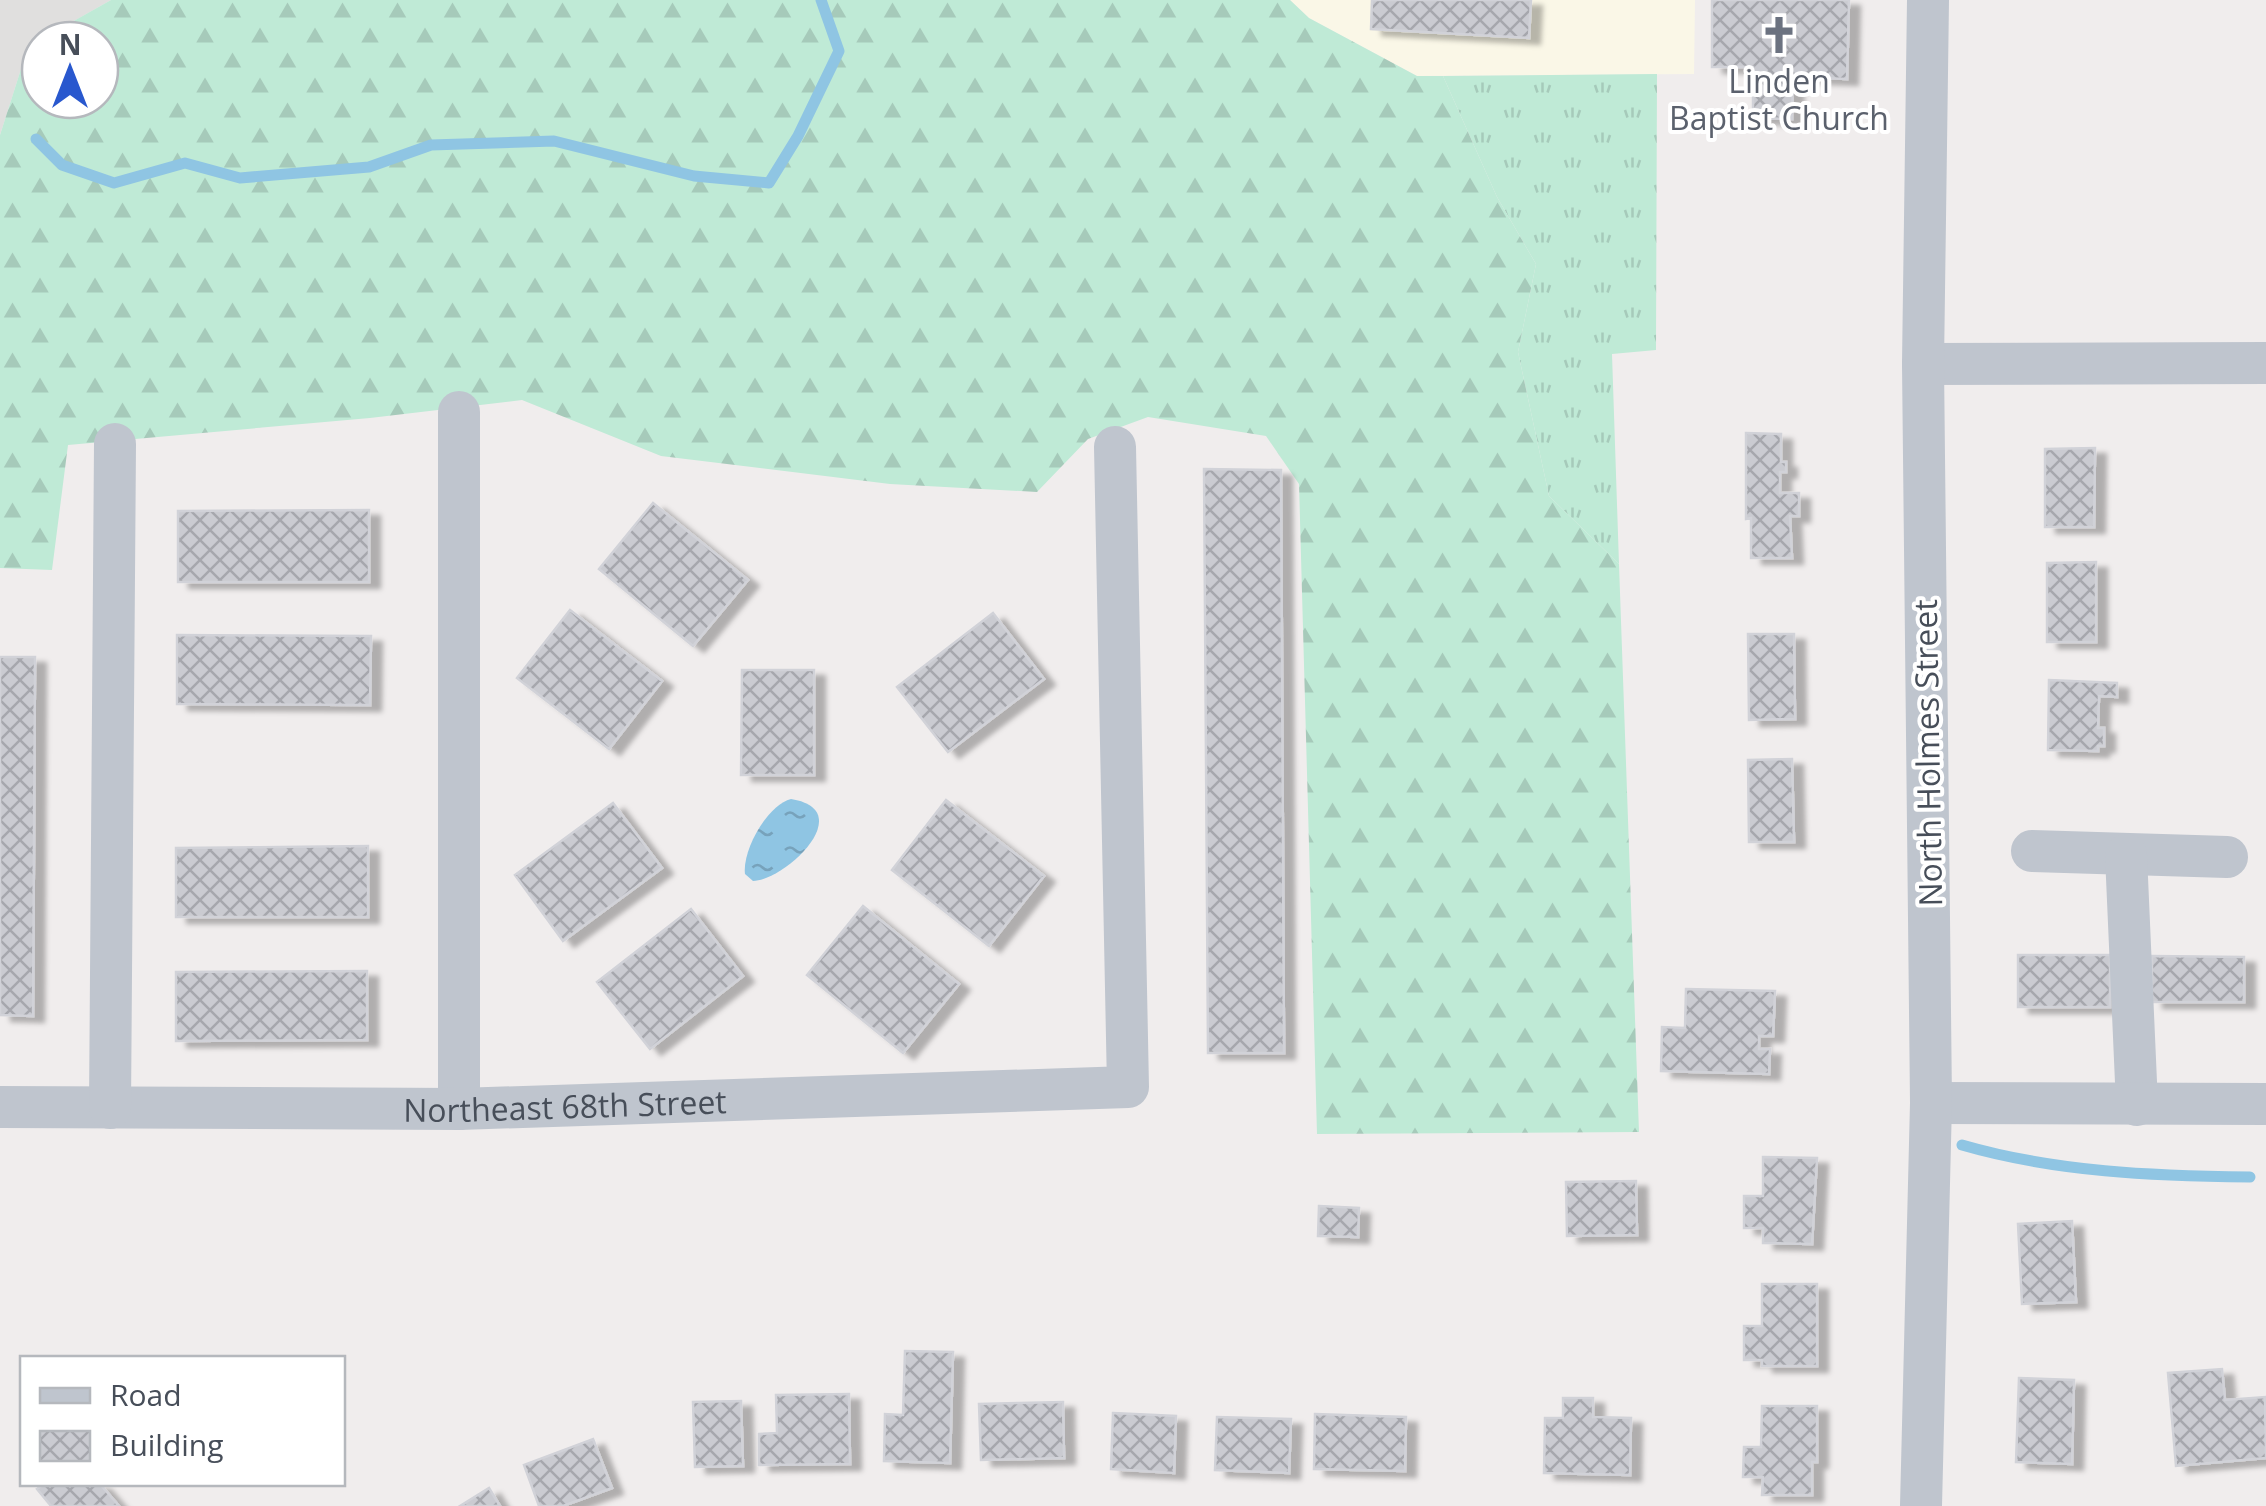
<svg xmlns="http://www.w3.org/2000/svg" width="2266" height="1506" viewBox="0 0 2266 1506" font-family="'Open Sans',sans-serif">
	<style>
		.commercial { fill: #faf7e7 }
		.education { fill: #e0dfde }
		.grass { fill: url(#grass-tufts) }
		.forest { fill: url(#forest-firs) }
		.water { fill: url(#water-ripples) }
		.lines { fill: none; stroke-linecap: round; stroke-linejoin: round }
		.stream { stroke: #8fc5e3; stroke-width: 11 }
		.building { fill: url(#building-cross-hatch); stroke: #d1d2d8; stroke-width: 2.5; filter: url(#shadow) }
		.minor { stroke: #bfc5ce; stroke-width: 42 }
		.labels { text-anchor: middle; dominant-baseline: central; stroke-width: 8; stroke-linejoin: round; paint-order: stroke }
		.worship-label { font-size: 32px; fill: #5b616d; stroke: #fff }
		.street-label { font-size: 32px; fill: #474e59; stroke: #fff }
	</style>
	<defs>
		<pattern id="grass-tufts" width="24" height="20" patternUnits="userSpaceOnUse" patternTransform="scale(2.5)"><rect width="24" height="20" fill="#bfead6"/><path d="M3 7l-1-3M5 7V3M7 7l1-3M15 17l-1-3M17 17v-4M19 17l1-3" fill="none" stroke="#a6caba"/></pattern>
		<pattern id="forest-firs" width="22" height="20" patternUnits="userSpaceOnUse" patternTransform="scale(2.5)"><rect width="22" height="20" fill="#bfead6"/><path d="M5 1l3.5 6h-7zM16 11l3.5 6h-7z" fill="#a6caba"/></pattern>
		<pattern id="water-ripples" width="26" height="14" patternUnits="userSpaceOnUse" patternTransform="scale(2.5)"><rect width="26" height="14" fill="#8fc5e3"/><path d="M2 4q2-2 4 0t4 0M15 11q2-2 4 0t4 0" fill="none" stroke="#77a2bb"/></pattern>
		<pattern id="building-cross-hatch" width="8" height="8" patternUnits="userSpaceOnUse" patternTransform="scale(2.5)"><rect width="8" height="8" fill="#cacbd1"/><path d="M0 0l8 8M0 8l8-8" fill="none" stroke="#a6a7ad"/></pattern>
		<filter id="shadow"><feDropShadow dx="11" dy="6" stdDeviation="2.5" flood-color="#0004"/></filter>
	</defs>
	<rect width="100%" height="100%" fill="#f0eded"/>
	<path class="commercial" d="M 1290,0 L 1695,0 L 1694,74 L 1417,76 L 1309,18 Z"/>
	<path class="education" d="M 0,0 L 111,0 L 28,47 L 0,135 Z"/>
	<path class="grass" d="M 1657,74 L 1656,350 L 1612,354 L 1619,564 L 1549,496 L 1518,352 L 1536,264 L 1497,197 L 1443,76 Z"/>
	<path class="forest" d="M 111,0 L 1290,0 L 1309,18 L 1417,76 L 1443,76 L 1497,197 L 1536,264 L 1518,352 L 1549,496 L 1619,564 L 1639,1132 L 1317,1134 L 1299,484 L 1266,436 L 1148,417 L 1088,439 L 1037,492 L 890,484 L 661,456 L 522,400 L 370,418 L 68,445 L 52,570 L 0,568 L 0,135 L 28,47 L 40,40 L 40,100 L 100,100 L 100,40 L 40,40 Z"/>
	<path class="water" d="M 791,799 C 859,810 786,880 753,881 L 745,874 C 742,851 767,805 791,799 Z"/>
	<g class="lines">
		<path class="stream" d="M 36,139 L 62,165 L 114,183 L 185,163 L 240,178 L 369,167 L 431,145 L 554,141 L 694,176 L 769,183 L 798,136 L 839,51 L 821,0
			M 1962,1145 C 2055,1172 2154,1176 2250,1177"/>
	</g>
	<path class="building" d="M 1372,0 L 1531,0 L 1529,38 L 1371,29 Z
		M 1712,0 L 1849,0 L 1847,79 L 1793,77 L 1792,119 L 1753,118 L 1753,67 L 1712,67 Z
		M 1746,433 L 1781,434 L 1781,462 L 1786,462 L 1786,472 L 1780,472 L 1780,493 L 1799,493 L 1799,516 L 1790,516 L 1792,558 L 1751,558 L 1751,518 L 1746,519 Z
		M 2095,448 L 2094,527 L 2045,527 L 2045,449 Z
		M 1204,469 L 1281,470 L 1284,1053 L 1208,1053 Z
		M 653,503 L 748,580 L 693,646 L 599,569 Z
		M 369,510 L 369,582 L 178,582 L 178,511 Z
		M 2096,562 L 2096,642 L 2047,642 L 2047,563 Z
		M 570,610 L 662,681 L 609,749 L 517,678 Z
		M 993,613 L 1044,679 L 948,752 L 897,687 Z
		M 1748,634 L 1794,634 L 1795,719 L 1749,720 Z
		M 177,635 L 371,636 L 370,705 L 177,704 Z
		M 0,657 L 35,657 L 33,1016 L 0,1015 Z
		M 742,670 L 814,670 L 814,775 L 741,775 Z
		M 2049,680 L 2117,683 L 2117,697 L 2099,696 L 2098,728 L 2104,728 L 2104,746 L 2098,746 L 2098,751 L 2048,750 Z
		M 1792,759 L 1794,842 L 1749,842 L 1748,760 Z
		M 946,800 L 1044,876 L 989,946 L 892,870 Z
		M 613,803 L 662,868 L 563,941 L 515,875 Z
		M 368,846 L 368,917 L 176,917 L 176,848 Z
		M 863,906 L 959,984 L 903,1053 L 807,975 Z
		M 691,909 L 743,976 L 650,1049 L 597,982 Z
		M 2018,955 L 2110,955 L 2110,1007 L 2018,1007 Z
		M 2152,956 L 2244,957 L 2244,1002 L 2152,1002 Z
		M 367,971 L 367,1040 L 176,1041 L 176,972 Z
		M 1686,989 L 1775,991 L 1773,1036 L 1759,1036 L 1759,1049 L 1770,1049 L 1769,1074 L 1661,1071 L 1662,1027 L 1685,1028 Z
		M 1763,1157 L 1817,1158 L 1812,1244 L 1763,1243 L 1763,1228 L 1744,1228 L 1744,1196 L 1763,1196 Z
		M 1636,1181 L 1637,1235 L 1567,1236 L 1566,1182 Z
		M 1319,1206 L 1359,1208 L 1358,1237 L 1318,1236 Z
		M 2072,1221 L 2076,1302 L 2022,1304 L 2018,1224 Z
		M 1762,1284 L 1817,1284 L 1817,1366 L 1762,1366 L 1762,1360 L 1744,1360 L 1744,1326 L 1762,1326 Z
		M 905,1351 L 953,1352 L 950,1463 L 884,1461 L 885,1414 L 903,1415 Z
		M 2222,1369 L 2225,1400 L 2265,1397 L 2266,1458 L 2176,1466 L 2168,1373 Z
		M 2019,1378 L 2074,1380 L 2072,1464 L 2016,1462 Z
		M 849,1394 L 850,1464 L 759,1465 L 759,1434 L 777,1433 L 776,1395 Z
		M 1563,1398 L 1593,1398 L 1593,1417 L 1631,1418 L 1630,1475 L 1544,1473 L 1545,1418 L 1563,1418 Z
		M 741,1401 L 743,1466 L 695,1467 L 693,1402 Z
		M 1063,1402 L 1064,1458 L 981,1460 L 979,1404 Z
		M 1762,1406 L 1817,1406 L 1817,1462 L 1812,1462 L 1812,1495 L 1762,1495 L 1763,1477 L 1743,1477 L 1744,1447 L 1761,1447 Z
		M 1113,1413 L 1176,1416 L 1174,1473 L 1111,1469 Z
		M 1315,1414 L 1406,1417 L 1405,1471 L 1314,1469 Z
		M 1217,1417 L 1291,1419 L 1289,1473 L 1215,1470 Z
		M 593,1439 L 612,1488 L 563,1506 L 539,1506 L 524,1465 Z
		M 44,1484 L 100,1484 L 119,1506 L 51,1506 L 37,1489 Z
		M 489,1488 L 500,1506 L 460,1506 Z"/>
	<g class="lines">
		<g class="minor">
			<path d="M 1923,364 L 2266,363"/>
			<path d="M 459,412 L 459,1109"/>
			<path d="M 2032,851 L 2227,857"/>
			<path d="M 2126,855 L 2137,1105"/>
			<path d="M 1931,1103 L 2266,1104"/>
			<path id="s1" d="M 0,1107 L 459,1109 L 1128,1087 L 1115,447"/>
			<path d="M 110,1108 L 115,444"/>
			<path d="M 1921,1506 L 1931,1103 L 1923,364 L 1928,0"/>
		</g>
	</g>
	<defs>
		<g id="church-bare" transform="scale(3)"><path d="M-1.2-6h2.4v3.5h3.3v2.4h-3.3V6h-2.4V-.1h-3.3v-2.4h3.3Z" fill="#6b7280" stroke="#fff" stroke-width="2.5" paint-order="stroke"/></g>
	</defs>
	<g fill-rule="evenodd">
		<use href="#church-bare" x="1779" y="35"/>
	</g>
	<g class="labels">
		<g class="worship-label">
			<text x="1779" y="80">Linden<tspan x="1779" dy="37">Baptist Church</tspan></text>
		</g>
		<g class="street-label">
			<text transform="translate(1927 753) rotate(-91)">North Holmes Street</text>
			<text stroke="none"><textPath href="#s1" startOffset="565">Northeast 68th Street</textPath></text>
		</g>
	</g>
	<rect x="20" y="1356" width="325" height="130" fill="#ffffff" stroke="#b5b8bd" stroke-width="2.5"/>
	<rect x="40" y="1388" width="50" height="15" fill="#bfc5ce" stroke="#b5b8bd" stroke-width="2.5"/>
	<text x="110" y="1406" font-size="30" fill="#474e59">Road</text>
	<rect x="40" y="1431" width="50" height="30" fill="url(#building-cross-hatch)" stroke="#b5b8bd" stroke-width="2.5"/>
	<text x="110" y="1456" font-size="30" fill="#474e59">Building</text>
	<g transform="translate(70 70)"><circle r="48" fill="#ffffff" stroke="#b5b8bd" stroke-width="2.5"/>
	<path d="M0-8L18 38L0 25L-18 38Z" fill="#2958ce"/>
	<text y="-15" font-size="28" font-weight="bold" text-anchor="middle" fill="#474e59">N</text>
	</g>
</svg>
